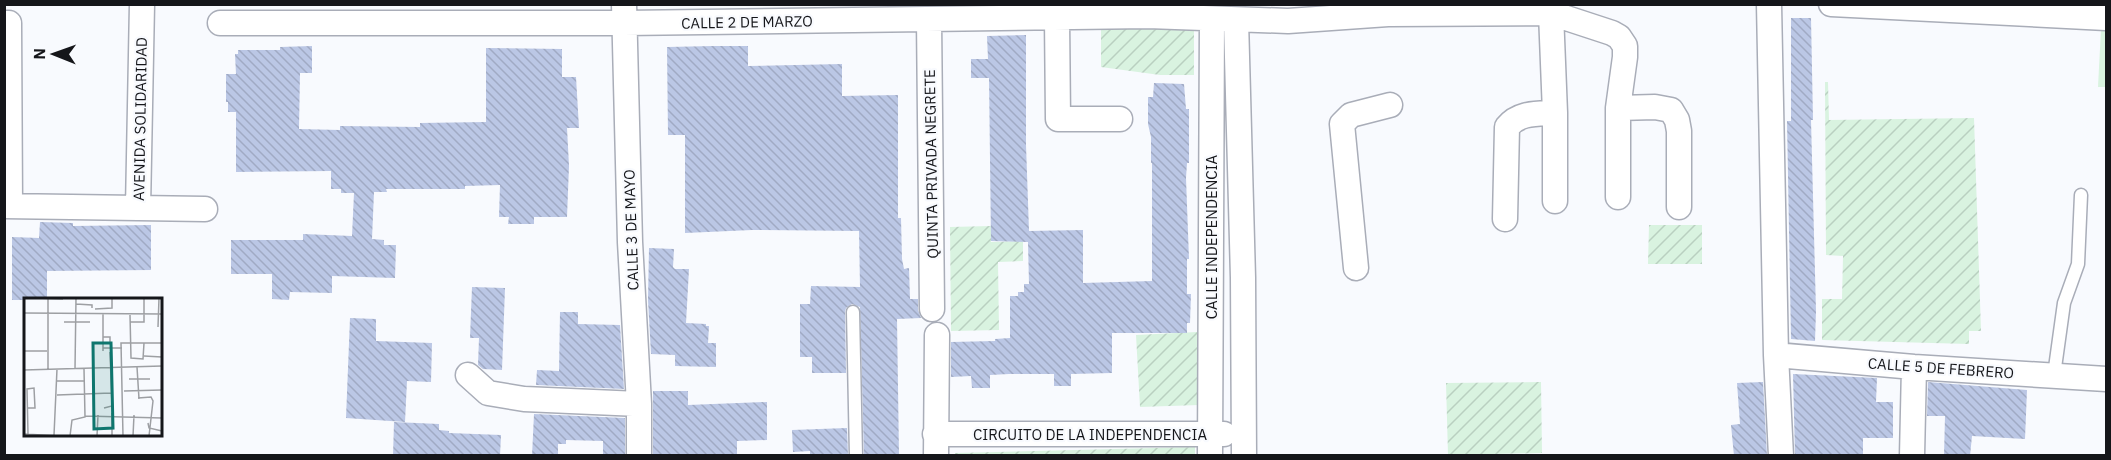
<svg xmlns="http://www.w3.org/2000/svg" width="2111" height="460" viewBox="0 0 2111 460" font-family="'IBM Plex Sans',sans-serif">
	<style>
		.garden { fill: url(#garden-furrows) }
		.pitch { fill: #d9f3e0 }
		.building { fill: url(#building-back-hatch) }
		.lines { fill: none; stroke-linecap: round; stroke-linejoin: round }
		.service-casing { stroke: #a9adb8; stroke-width: 15 }
		.minor-casing { stroke: #a9adb8; stroke-width: 27 }
		.service { stroke: #fff; stroke-width: 12 }
		.minor { stroke: #fff; stroke-width: 24 }
		.labels { text-anchor: middle; dominant-baseline: central; stroke-width: 4.5; stroke-linejoin: round; paint-order: stroke }
		.street-label { font-size: 15px; fill: #15161a; stroke: #f8fafe }
		.inset-road { fill: none; stroke: #9d9fa3; stroke-width: 1.5 }
		.view { fill: #0f766e; fill-opacity: 0.15; stroke: #0f766e; stroke-width: 3 }
		.inset-edge { fill: none; stroke: #15161a; stroke-width: 3 }
	</style>
	<defs>
		<pattern id="garden-furrows" width="10" height="10" patternUnits="userSpaceOnUse" patternTransform="scale(1.5)"><rect width="10" height="10" fill="#d9f3e0"/><path d="M-1 1l2-2M0 10L10 0M9 11l2-2" fill="none" stroke="#b9d0c0"/></pattern>
		<pattern id="building-back-hatch" width="6" height="6" patternUnits="userSpaceOnUse" patternTransform="scale(1.5)"><rect width="6" height="6" fill="#bbc7e5"/><path d="M-1 5l2 2M0 0l6 6M5-1l2 2" fill="none" stroke="#a0aac4"/></pattern>
	</defs>
	<rect width="100%" height="100%" fill="#f8fafe"/>
	<path class="garden" d="M 1101,28 L 1194,28 L 1194,75 L 1160,75 L 1101,67 Z
		M 1825,82 L 1828,82 L 1829,120 L 1974,118 L 1981,331 L 1969,331 L 1969,344 L 1822,340 L 1822,299 L 1842,299 L 1843,256 L 1826,255 Z
		M 1649,225 L 1702,225 L 1702,264 L 1648,264 Z
		M 991,226 L 991,242 L 1023,241 L 1023,261 L 998,262 L 999,330 L 951,331 L 950,227 Z
		M 1197,332 L 1199,405 L 1140,407 L 1136,335 Z
		M 1541,382 L 1542,453 L 1448,455 L 1446,383 Z
		M 1195,447 L 1195,456 L 955,455 L 955,453 Z"/>
	<path class="pitch" d="M 2101,29 L 2106,30 L 2106,87 L 2098,87 Z"/>
	<path class="building" d="M 1791,18 L 1811,18 L 1813,120 L 1811,120 L 1816,311 L 1815,341 L 1791,339 L 1787,121 L 1791,121 Z
		M 1026,35 L 1026,145 L 1029,231 L 1083,230 L 1083,283 L 1152,281 L 1152,163 L 1151,163 L 1151,137 L 1148,124 L 1148,97 L 1153,97 L 1154,83 L 1184,84 L 1186,109 L 1189,109 L 1189,163 L 1187,163 L 1186,178 L 1189,259 L 1187,259 L 1187,294 L 1191,294 L 1190,323 L 1187,323 L 1187,333 L 1112,333 L 1112,373 L 1071,374 L 1071,386 L 1054,386 L 1054,374 L 1009,374 L 990,375 L 990,388 L 972,388 L 971,376 L 951,377 L 951,342 L 995,341 L 995,339 L 1010,338 L 1010,296 L 1018,296 L 1018,292 L 1024,292 L 1024,284 L 1029,284 L 1028,242 L 991,241 L 989,78 L 971,78 L 971,59 L 988,59 L 987,36 Z
		M 312,46 L 312,73 L 300,73 L 299,129 L 340,130 L 340,126 L 420,127 L 420,123 L 486,122 L 486,48 L 562,49 L 562,77 L 576,77 L 579,128 L 567,128 L 569,166 L 567,217 L 534,217 L 534,224 L 508,224 L 509,217 L 499,217 L 500,185 L 465,186 L 465,189 L 386,189 L 387,192 L 374,192 L 372,239 L 384,240 L 384,245 L 396,245 L 395,278 L 332,276 L 332,293 L 290,292 L 289,300 L 272,299 L 272,274 L 231,274 L 231,240 L 303,240 L 303,234 L 352,236 L 354,193 L 341,193 L 341,189 L 331,189 L 331,171 L 236,172 L 236,112 L 228,112 L 228,102 L 226,102 L 226,74 L 236,74 L 235,54 L 238,54 L 238,50 L 280,50 L 280,47 Z
		M 714,46 L 748,46 L 748,66 L 842,64 L 842,96 L 898,95 L 898,218 L 901,218 L 902,259 L 904,269 L 909,268 L 910,299 L 918,299 L 918,310 L 921,318 L 897,319 L 899,456 L 864,456 L 860,307 L 852,304 L 846,308 L 845,312 L 846,373 L 812,373 L 812,357 L 800,357 L 800,304 L 810,304 L 811,286 L 860,287 L 859,231 L 752,230 L 685,233 L 685,135 L 668,135 L 667,47 Z
		M 40,222 L 73,223 L 73,226 L 151,225 L 151,270 L 47,271 L 47,300 L 12,300 L 12,237 L 39,238 Z
		M 649,248 L 674,249 L 673,267 L 675,269 L 689,269 L 686,323 L 706,324 L 706,326 L 709,326 L 708,343 L 716,343 L 716,367 L 675,366 L 675,355 L 651,354 L 648,300 Z
		M 472,287 L 505,288 L 502,370 L 483,369 L 478,365 L 479,338 L 470,338 Z
		M 560,312 L 578,312 L 578,324 L 620,325 L 624,389 L 536,385 L 537,370 L 559,371 Z
		M 350,318 L 376,319 L 376,341 L 432,343 L 431,382 L 407,381 L 405,422 L 346,418 Z
		M 1793,374 L 1877,378 L 1876,402 L 1893,402 L 1893,438 L 1863,438 L 1863,456 L 1795,456 Z
		M 1763,382 L 1767,456 L 1734,456 L 1731,425 L 1740,424 L 1737,383 Z
		M 1928,382 L 2027,390 L 2025,439 L 1972,436 L 1970,456 L 1944,456 L 1945,416 L 1927,416 Z
		M 653,391 L 688,391 L 688,405 L 767,402 L 767,440 L 737,441 L 737,456 L 653,456 Z
		M 534,414 L 625,418 L 625,456 L 603,456 L 603,441 L 566,440 L 566,444 L 558,444 L 558,456 L 532,456 Z
		M 394,422 L 439,424 L 439,430 L 449,431 L 449,433 L 501,435 L 500,456 L 393,456 Z
		M 847,428 L 848,456 L 810,456 L 810,451 L 793,452 L 792,430 Z"/>
	<g class="lines">
		<g class="service-casing">
			<path id="service" d="M 853,312 L 856,456
				M 2054,375 L 2064,303 L 2078,264 L 2081,195"/>
		</g>
		<g class="minor-casing">
			<path id="minor" d="M 624,4 L 630,242 L 639,404 L 639,456
				M 1769,4 L 1776,355 L 1781,456
				M 1831,4 L 2106,18
				M 1551,13 L 1555,113 L 1555,201
				M 1057,18 L 1058,119 L 1120,119
				M 929,19 L 932,309
				M 1236,20 L 1243,278 L 1244,456
				M 4,23 L 9,23 L 10,206
				M 220,23 L 624,23 L 1148,16 L 1288,21 L 1388,14 L 1551,13 L 1612,33 L 1619,37 L 1625,46 L 1625,57 L 1618,108 L 1618,197
				M 1618,108 L 1655,107 L 1671,110 L 1677,120 L 1679,131 L 1679,207
				M 4,206 L 205,209
				M 138,208 L 142,4
				M 1505,219 L 1507,127 C 1519,112 1537,114 1555,113
				M 1356,268 L 1342,124 L 1351,115 L 1390,105
				M 1776,355 L 1914,367 L 2106,379
				M 468,375 L 488,393 L 524,399 L 639,404
				M 935,434 L 1224,434
				M 936,456 L 937,335
				M 1210,456 L 1212,19
				M 1912,456 L 1914,367"/>
		</g>
		<use href="#service" class="service"/>
		<use href="#minor" class="minor"/>
	</g>
	<g class="labels">
		<g class="street-label">
			<text transform="translate(747 22) rotate(-1)">CALLE 2 DE MARZO</text>
			<text transform="translate(140 119) rotate(-89)">AVENIDA SOLIDARIDAD</text>
			<text transform="translate(931 164) rotate(-91)">QUINTA PRIVADA NEGRETE</text>
			<text transform="translate(631 230) rotate(-92)">CALLE 3 DE MAYO</text>
			<text transform="translate(1211 237) rotate(-90)">CALLE INDEPENDENCIA</text>
			<text transform="translate(1941 368) rotate(4)">CALLE 5 DE FEBRERO</text>
			<text x="1090" y="434">CIRCUITO DE LA INDEPENDENCIA</text>
		</g>
	</g>
	<g transform="translate(24 298)">
		<rect width="138" height="138" fill="#f8fafe"/>
		<path class="inset-road" d="M 11,0 L 39,1M 24,0 L 24,72M 52,6 L 68,7 L 68,10M 71,11 L 88,10 L 88,0M 0,15 L 138,16M 79,15 L 79,53M 106,17 L 107,60 L 119,61 L 120,45M 40,24 L 66,24M 106,24 L 120,24 L 120,0M 134,29 L 135,0M 79,45 L 86,45 L 86,39 L 79,39M 79,50 L 98,50M 0,53 L 23,53M 120,58 L 138,59M 113,69 L 115,101M 51,71 L 52,0M 0,72 L 138,68M 105,81 L 126,81M 33,83 L 60,83M 100,93 L 138,92M 33,97 L 87,95M 114,100 L 127,99 L 129,103 L 125,138M 3,110 L 11,110 L 10,90 L 3,91 L 4,136M 80,110 L 88,108 L 86,54M 61,118 L 138,120M 124,125 L 125,130 L 138,133M 0,136 L 36,138M 30,137 L 33,71M 46,138 L 48,122 L 61,119 L 60,71M 73,138 L 74,117M 88,138 L 88,115M 99,138 L 97,45 L 138,45M 109,138 L 110,117"/>
		<path class="view" d="M 69,45 L 87,45 L 89,130 L 70,131 Z"/>
		<rect width="138" height="138" class="inset-edge"/>
	</g>
	<rect width="2111" height="460" fill="none" stroke="#15161a" stroke-width="12"/>
	<g transform="translate(54 54) rotate(271)" stroke="#f8fafe" stroke-width="4.5" paint-order="stroke">
	<path d="M0-4.5L10 22L0 15L-10 22Z" fill="#15161a"/>
	<text y="-9" font-size="16" font-weight="bold" text-anchor="middle" fill="#15161a">N</text>
	</g>
</svg>
